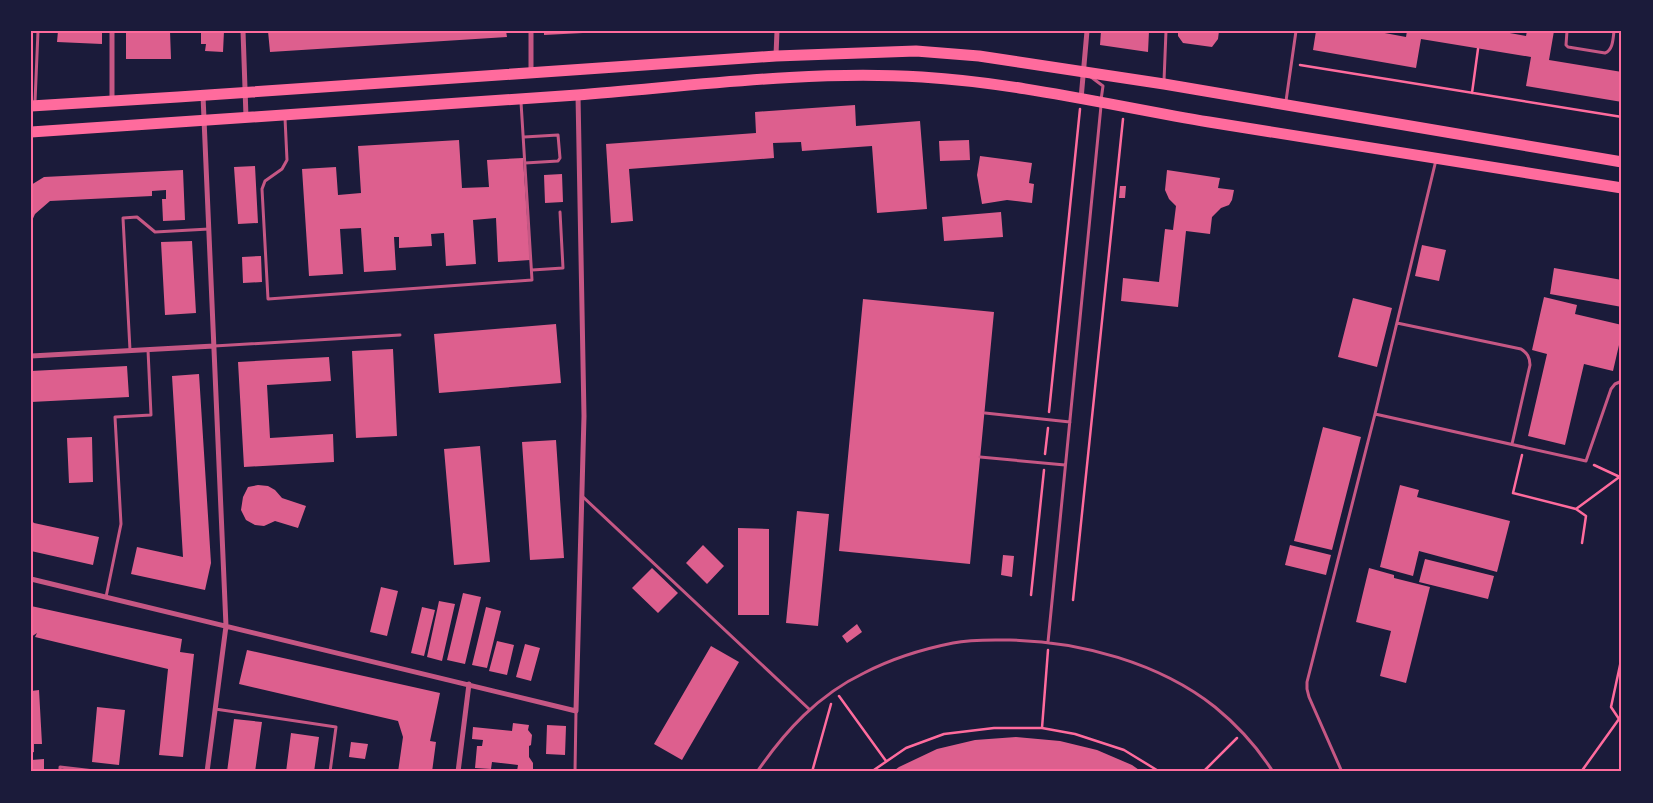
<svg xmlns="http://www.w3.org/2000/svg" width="1653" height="803" viewBox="0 0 1653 803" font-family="'IBM Plex Sans',sans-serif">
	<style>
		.building { fill: #dd5f8e }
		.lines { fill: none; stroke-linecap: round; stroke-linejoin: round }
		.path { stroke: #ff6b9d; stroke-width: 2.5 }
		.service { stroke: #c65784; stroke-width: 3 }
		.minor { stroke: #c65784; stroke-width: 5 }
		.primary { stroke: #ff6b9d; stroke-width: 11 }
		.neatline { fill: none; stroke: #ff6b9d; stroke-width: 2 }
	</style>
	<rect width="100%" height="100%" fill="#1b1b3a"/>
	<path class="building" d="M 58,31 L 102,31 L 102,44 L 57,42 Z
		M 126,31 L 170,31 L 171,59 L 126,59 Z
		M 201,31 L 224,31 L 223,52 L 205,51 L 206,44 L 201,44 Z
		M 268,31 L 506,31 L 507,37 L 270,52 Z
		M 544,31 L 583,31 L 583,33 L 544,35 Z
		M 1101,31 L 1149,31 L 1148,52 L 1100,45 Z
		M 1178,31 L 1219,31 L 1218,39 L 1212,47 L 1183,43 L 1178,36 Z
		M 1316,31 L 1374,31 L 1406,37 L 1407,31 L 1499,31 L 1526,36 L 1527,31 L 1554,31 L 1549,60 L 1622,72 L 1622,102 L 1526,86 L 1531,57 L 1421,39 L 1416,68 L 1313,50 Z
		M 855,105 L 856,126 L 920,121 L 927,209 L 877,213 L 872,146 L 802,151 L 801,142 L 773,143 L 774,158 L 629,169 L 633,221 L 611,223 L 606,144 L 756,133 L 755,112 Z
		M 459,140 L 462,188 L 489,187 L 487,160 L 523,158 L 530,260 L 498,262 L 496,218 L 473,220 L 476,264 L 446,266 L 444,233 L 431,234 L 432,246 L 399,248 L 399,237 L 394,237 L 396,270 L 364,272 L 361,228 L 340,229 L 343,274 L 309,276 L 302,169 L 336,167 L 338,195 L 361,193 L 358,146 Z
		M 969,140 L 970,160 L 940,161 L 939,141 Z
		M 980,156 L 1032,163 L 1029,183 L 1034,184 L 1032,203 L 1007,200 L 982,204 L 977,175 Z
		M 255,166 L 258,223 L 238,224 L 234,167 Z
		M 183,170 L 185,220 L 163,221 L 162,199 L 166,199 L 166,190 L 152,191 L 152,196 L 50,201 L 35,214 L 31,223 L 31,185 L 44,177 Z
		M 1167,170 L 1220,178 L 1218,188 L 1234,190 L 1232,200 L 1229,205 L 1221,208 L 1212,217 L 1210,234 L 1186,231 L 1178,307 L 1121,301 L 1123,278 L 1159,282 L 1165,229 L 1173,230 L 1176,206 L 1169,199 L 1165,190 Z
		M 562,174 L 563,202 L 545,203 L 544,175 Z
		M 1120,186 L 1126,186 L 1125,198 L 1119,198 Z
		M 1001,212 L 1003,237 L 944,241 L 942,217 Z
		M 192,241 L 196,313 L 165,315 L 161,242 Z
		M 1422,245 L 1446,250 L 1439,281 L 1415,276 Z
		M 261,256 L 262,282 L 243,283 L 242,257 Z
		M 1554,268 L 1622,280 L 1622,307 L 1550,294 Z
		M 1544,297 L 1577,305 L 1575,314 L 1622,325 L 1622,332 L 1613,371 L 1584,364 L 1565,445 L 1528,436 L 1547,354 L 1532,350 Z
		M 1353,298 L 1392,308 L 1377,367 L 1338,357 Z
		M 863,299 L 994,312 L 970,564 L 839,551 Z
		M 556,324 L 561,383 L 439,393 L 434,334 Z
		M 393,349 L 397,436 L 356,438 L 352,351 Z
		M 329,357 L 331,381 L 267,385 L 270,438 L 333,434 L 334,462 L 244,467 L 238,362 Z
		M 127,366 L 129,397 L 31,402 L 31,371 Z
		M 199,374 L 211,563 L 205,590 L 131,574 L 137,547 L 183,557 L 172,376 Z
		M 1323,427 L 1361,437 L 1332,550 L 1294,541 Z
		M 92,437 L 93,482 L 69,483 L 67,438 Z
		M 556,440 L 564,558 L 530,560 L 522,442 Z
		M 480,446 L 490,562 L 454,565 L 444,449 Z
		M 258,485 L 268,486 L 275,490 L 282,498 L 306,506 L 298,528 L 275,521 L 264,526 L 255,525 L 246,520 L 241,510 L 243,497 L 248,487 Z
		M 1400,485 L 1419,490 L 1417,497 L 1510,521 L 1497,572 L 1419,551 L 1413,576 L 1380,567 Z
		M 797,511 L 829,514 L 818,626 L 786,623 Z
		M 31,520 L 34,523 L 99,537 L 93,565 L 31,551 Z
		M 738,528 L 769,529 L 769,615 L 738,615 Z
		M 703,545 L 724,566 L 707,584 L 686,563 Z
		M 1290,545 L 1331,555 L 1326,575 L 1285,565 Z
		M 1003,555 L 1014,556 L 1012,577 L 1001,575 Z
		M 1425,559 L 1494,576 L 1488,599 L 1419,582 Z
		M 652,568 L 678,593 L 658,613 L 632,588 Z
		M 1369,568 L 1394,575 L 1394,578 L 1430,587 L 1406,683 L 1380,676 L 1391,631 L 1356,622 Z
		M 381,587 L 398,591 L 387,636 L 370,632 Z
		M 463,593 L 481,597 L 465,664 L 447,660 Z
		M 439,601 L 455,604 L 442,661 L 427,657 Z
		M 31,606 L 182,639 L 180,652 L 194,654 L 183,757 L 159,755 L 168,669 L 35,637 L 37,633 L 31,637 Z
		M 422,607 L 435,610 L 424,656 L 411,653 Z
		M 486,607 L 501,611 L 487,668 L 472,665 Z
		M 857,624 L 862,632 L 847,643 L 842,636 Z
		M 497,641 L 514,645 L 507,675 L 489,671 Z
		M 525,644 L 540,648 L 531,681 L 516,677 Z
		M 711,646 L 739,662 L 682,760 L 654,744 Z
		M 247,650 L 440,693 L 430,741 L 436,742 L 432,772 L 398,772 L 403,737 L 398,721 L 239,684 Z
		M 39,690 L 42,744 L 34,744 L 34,752 L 31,753 L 31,691 Z
		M 97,707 L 125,710 L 119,765 L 92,762 Z
		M 234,719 L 262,722 L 255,772 L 227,772 Z
		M 513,723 L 529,725 L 528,730 L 532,735 L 531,745 L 529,746 L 529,757 L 533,763 L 533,769 L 530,772 L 517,771 L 518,765 L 492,762 L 491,769 L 475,768 L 477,746 L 482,746 L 483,740 L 472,739 L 473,727 L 512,731 Z
		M 547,725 L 566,726 L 565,755 L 546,754 Z
		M 291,733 L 319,737 L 314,772 L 286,772 Z
		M 1016,737 L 1060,741 L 1097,750 L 1132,765 L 1142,772 L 892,772 L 899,767 L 937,749 L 975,740 Z
		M 351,742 L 368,744 L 365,759 L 349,757 Z
		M 44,759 L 44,772 L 31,772 L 31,760 Z"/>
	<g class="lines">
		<path class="path" d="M 1300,65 L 1622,117
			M 1472,93 L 1478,49
			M 1049,412 L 1080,109
			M 1045,454 L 1048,428
			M 1522,455 L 1513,493 L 1576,509 L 1586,516 L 1582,543
			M 1594,465 L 1622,478
			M 1576,509 L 1622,475
			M 1031,595 L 1044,470
			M 1073,600 L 1123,119
			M 839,696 L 886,761
			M 1042,728 L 1048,650
			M 812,772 L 831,704
			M 871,772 L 906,748 L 944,734 L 994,728 L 1042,728 L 1075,734 L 1124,750 L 1160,772
			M 1203,772 L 1237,738
			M 1581,772 L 1619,719 L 1611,707 L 1622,656"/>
		<path class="service" d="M 1567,31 L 1566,45 L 1568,47 L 1605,53 C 1613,50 1613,39 1614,31
			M 1091,77 L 1103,86 L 1101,100
			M 1164,81 L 1166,31
			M 1286,101 L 1296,31
			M 35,102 L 38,31
			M 285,118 L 287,160 L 282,169 L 265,181 L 262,189 L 268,299 L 532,280 L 521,102
			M 524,137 L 558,135 L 560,158 L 558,161 L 525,163
			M 532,270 L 563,268 L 560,212
			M 1397,323 L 1521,349 C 1527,353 1530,357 1530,365 L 1512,444
			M 214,346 L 400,335
			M 130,350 L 123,218 L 137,217 L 155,232 L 209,229
			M 985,413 L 1070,422
			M 1375,414 L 1586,461 L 1611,389 L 1615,384 L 1622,381
			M 980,457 L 1065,465
			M 582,496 L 809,709
			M 106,597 L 121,524 L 115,417 L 151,415 L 148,350
			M 1048,642 L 1101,106
			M 215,709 L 336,727 L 330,772
			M 60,772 L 60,767 L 103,772
			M 575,772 L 576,711
			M 757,772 C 785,731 818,695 864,673 C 891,659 923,649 953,643 C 972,639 991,640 1010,640 C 1079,641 1160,663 1215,707 C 1237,725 1258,748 1273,772
			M 1342,772 L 1309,697 L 1307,689 L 1307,682 L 1375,414 L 1436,160"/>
		<path class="minor" d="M 112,31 L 112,101
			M 243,31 L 246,117
			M 531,31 L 531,72
			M 776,55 L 777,31
			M 203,96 L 226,626 L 207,772
			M 1081,99 L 1087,31
			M 31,356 L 214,346
			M 31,579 L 576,711 L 584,416 L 578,95
			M 458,772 L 469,684"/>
		<path class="primary" d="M 31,106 L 178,97 L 776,56 L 916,51 L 979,56 L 1164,84 L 1622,162
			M 31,132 C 213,120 395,108 577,95 C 692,86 807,70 922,77 C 1019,83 1114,106 1209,122 C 1346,145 1484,165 1622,188"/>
	</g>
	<rect width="1653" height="803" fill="none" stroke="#1b1b3a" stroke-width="65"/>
	<rect x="32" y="32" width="1588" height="738" class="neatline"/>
</svg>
